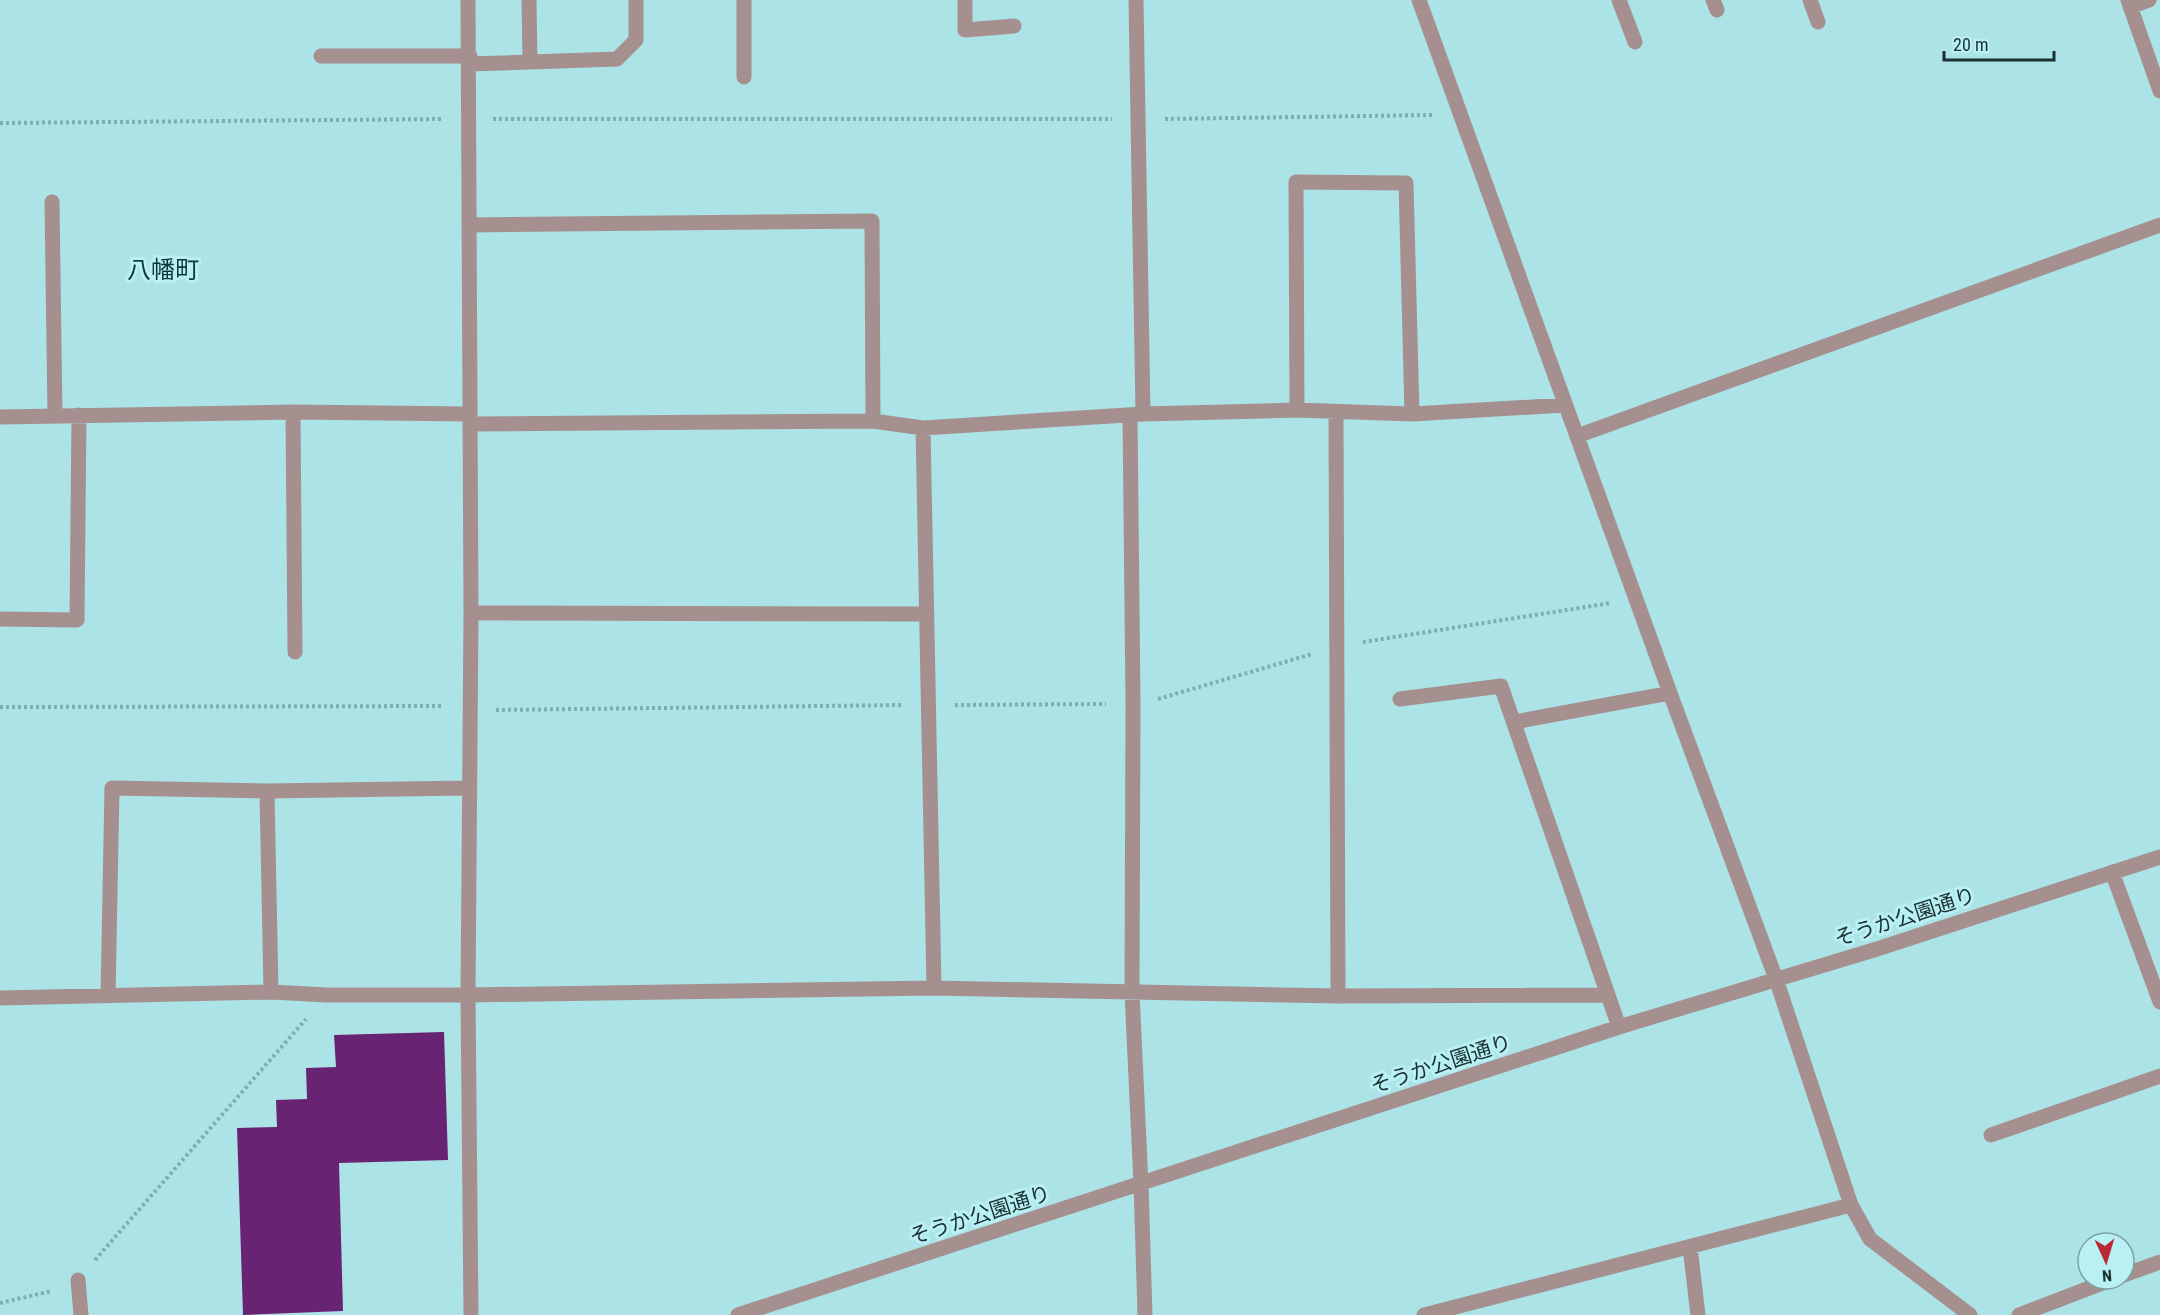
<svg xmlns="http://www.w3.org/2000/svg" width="2160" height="1315" viewBox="0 0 2160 1315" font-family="'Roboto Condensed','Noto Sans JP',sans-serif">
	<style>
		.building { fill: #692373 }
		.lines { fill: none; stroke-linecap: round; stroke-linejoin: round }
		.path { stroke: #80adb0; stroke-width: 4; stroke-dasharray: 3 3; stroke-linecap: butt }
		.minor { stroke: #a5908f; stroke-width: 15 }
		.labels { text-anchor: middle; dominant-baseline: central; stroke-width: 6; stroke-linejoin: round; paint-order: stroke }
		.street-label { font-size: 21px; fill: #1a3031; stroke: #b9f0f4 }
		.quarter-label { font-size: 24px; fill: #0d373a; stroke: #b9f0f4 }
	</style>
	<rect width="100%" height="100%" fill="#ace3e7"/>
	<path class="building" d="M 444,1032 L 448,1160 L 339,1163 L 343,1311 L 243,1315 L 237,1128 L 277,1127 L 276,1100 L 307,1099 L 306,1068 L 336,1067 L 334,1035 Z"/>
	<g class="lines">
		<path class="path" d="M 493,119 L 1112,119
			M 1165,119 L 1433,115
			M 0,123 L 443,119
			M 1363,642 L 1611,603
			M 1158,699 L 1312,654
			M 955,705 L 1106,704
			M 0,707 L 443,706
			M 496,710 L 902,705
			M 95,1260 L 306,1019
			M 0,1303 L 52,1291"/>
		<path class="minor" d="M 468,0 L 471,613 L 468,995 L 471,1315
			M 529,0 L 530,62
			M 744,0 L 744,77
			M 965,0 L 965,30 L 1014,26
			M 1136,0 L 1143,414
			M 1419,0 L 1670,693 L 1776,979 L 1851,1205 L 1870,1239 L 1970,1315
			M 1619,0 L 1635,42
			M 1713,0 L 1717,10
			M 1810,0 L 1818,22
			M 2128,0 L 2160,91
			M 2130,7 L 2149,0
			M 321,56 L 470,56
			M 470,64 L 617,59 L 636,40 L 636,0
			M 52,202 L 55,416
			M 469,225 L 872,221 L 873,421
			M 1297,410 L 1296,182 L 1406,183 L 1412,414
			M 293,412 L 295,652
			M 1336,412 L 1338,996
			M 1130,415 L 1133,703 L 1132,993 L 1141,1184 L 1145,1315
			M 0,417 L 293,412 L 469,414
			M 470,424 L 873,421 L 923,428 L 1143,414 L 1297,410 L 1412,414 L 1565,405
			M 923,428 L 934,988
			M 1577,436 L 2160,225
			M 471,613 L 927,614
			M 0,619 L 77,620 L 79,415
			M 1400,699 L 1501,686 L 1608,995
			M 1514,722 L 1670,693
			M 267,791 L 271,992
			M 2112,872 L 2160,1002
			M 108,995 L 112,788 L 267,791 L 468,788
			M 0,998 L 271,992 L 327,995 L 468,995 L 934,988 L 1338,996 L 1608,995 L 1619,1027
			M 1991,1135 L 2160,1076
			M 1690,1247 L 1698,1315
			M 2124,1275 L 2160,1262
			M 78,1280 L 81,1315
			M 738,1315 L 1619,1027 L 1877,949 L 2160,857
			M 1424,1315 L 1851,1205
			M 2019,1315 L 2113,1279"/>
	</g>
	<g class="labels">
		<g class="street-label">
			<text transform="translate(1905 917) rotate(-18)">そうか公園通り</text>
			<text transform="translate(1441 1064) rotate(-18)">そうか公園通り</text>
			<text transform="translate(980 1215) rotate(-18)">そうか公園通り</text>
		</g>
		<g class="quarter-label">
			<text x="163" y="270">八幡町</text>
		</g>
	</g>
	<g transform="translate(2106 1261) rotate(176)"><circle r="28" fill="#b9f0f4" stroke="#79a3a6" stroke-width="1.5"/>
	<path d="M0-4.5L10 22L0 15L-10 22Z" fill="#ba2935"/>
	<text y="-9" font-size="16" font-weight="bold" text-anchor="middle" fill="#1a3031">N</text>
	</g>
	<path d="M1944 51v9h110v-9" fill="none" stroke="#1a3031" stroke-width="3"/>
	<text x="1953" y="51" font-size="18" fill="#1a3031" stroke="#b9f0f4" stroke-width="4.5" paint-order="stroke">20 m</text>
</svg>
